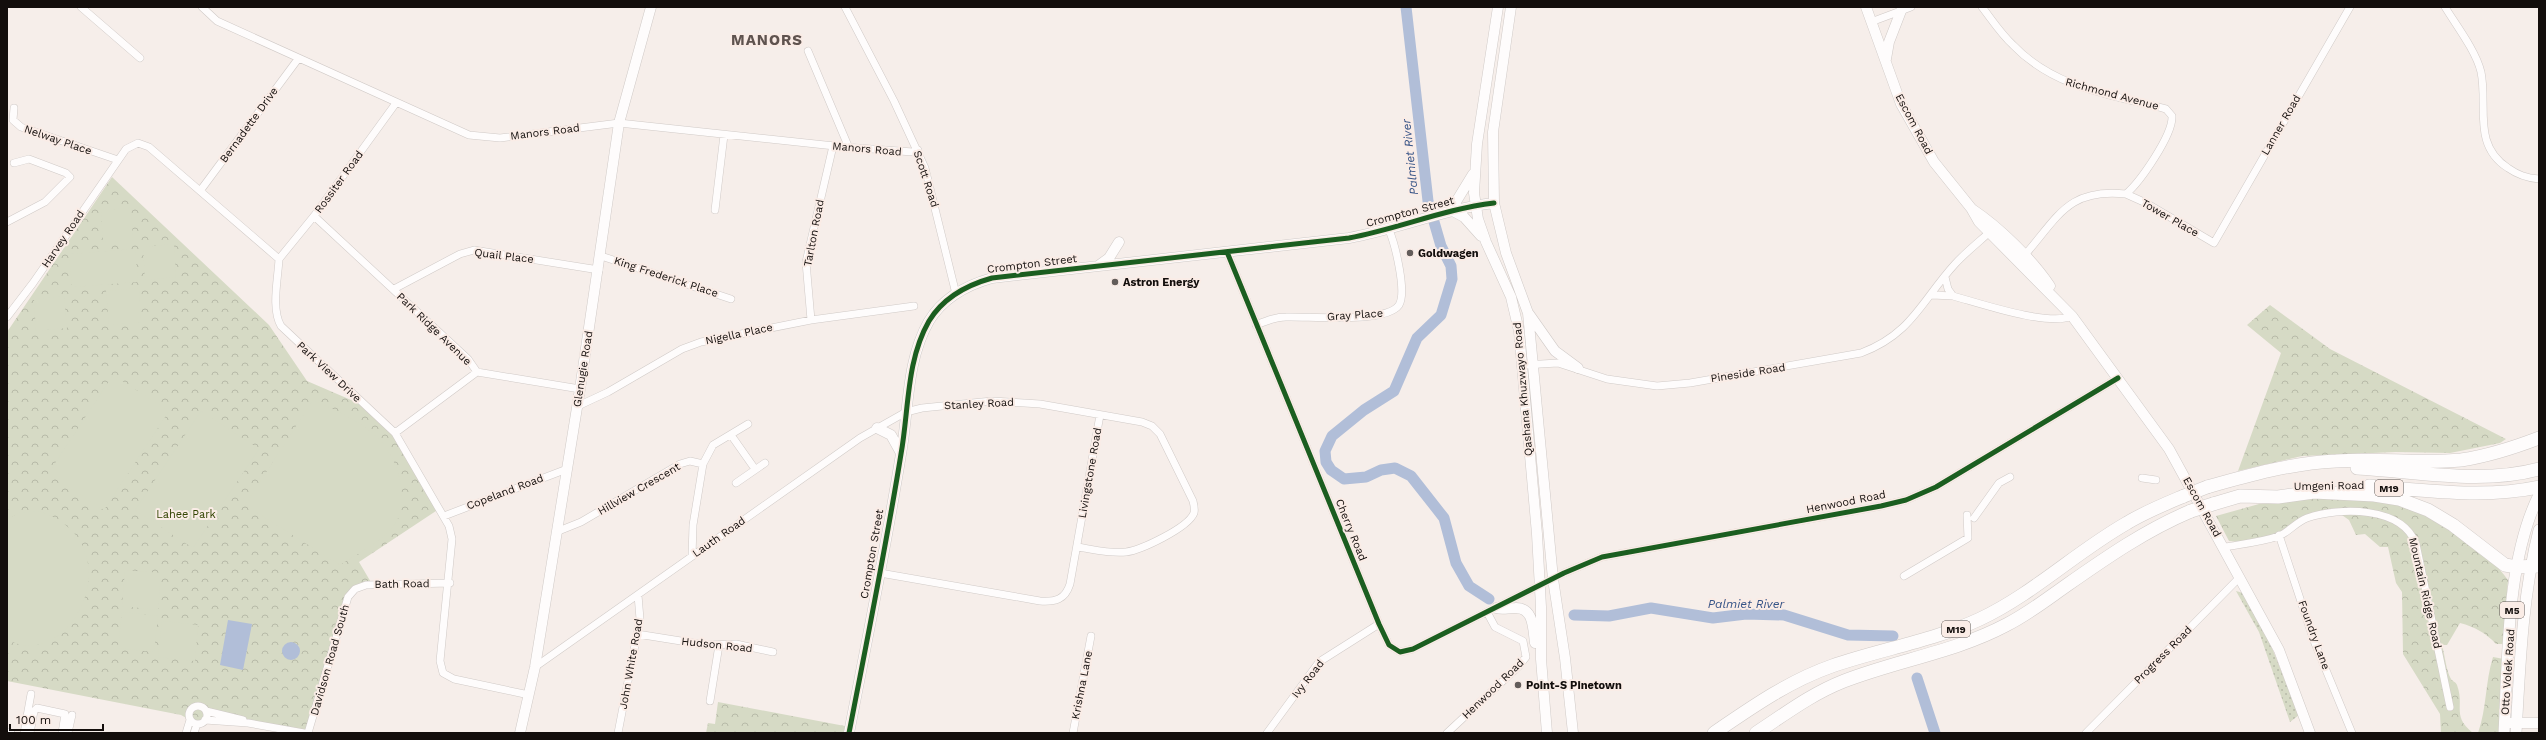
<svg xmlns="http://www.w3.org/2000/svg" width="2546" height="740" viewBox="0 0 2546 740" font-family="'Work Sans',sans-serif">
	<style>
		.grass { fill: url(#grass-dots) }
		.forest { fill: url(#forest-crowns) }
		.pitch { fill: #d6dac5 }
		.water { fill: #b1bed8 }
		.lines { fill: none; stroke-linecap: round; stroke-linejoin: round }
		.river { stroke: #b1bed8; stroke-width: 11 }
		.street-casing { stroke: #d0cac7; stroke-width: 8 }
		.secondary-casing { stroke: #d0cac7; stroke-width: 11 }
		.primary-casing { stroke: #d0cac7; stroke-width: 12 }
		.highway-casing { stroke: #d0cac7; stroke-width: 14 }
		.street { stroke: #fefcfc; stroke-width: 7 }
		.secondary { stroke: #fefcfc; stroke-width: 10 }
		.primary { stroke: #fefcfc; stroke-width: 11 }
		.highway { stroke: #fefcfc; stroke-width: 13 }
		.highway-bridge-casing { stroke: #d0cac7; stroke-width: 14; stroke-linecap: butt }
		.highway-bridge { stroke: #fefcfc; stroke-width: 13 }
		.cycleway-casing { stroke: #faece6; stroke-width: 8 }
		.cycleway { stroke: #1b5e20; stroke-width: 5 }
		.poi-dot { fill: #625c5a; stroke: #faece6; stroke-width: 1.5 }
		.labels { text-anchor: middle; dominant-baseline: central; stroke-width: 4; stroke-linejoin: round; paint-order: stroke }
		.shield { fill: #faece6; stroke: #58514d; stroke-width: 1 }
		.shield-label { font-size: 10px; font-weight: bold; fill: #130e0c }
		.street-label { font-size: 11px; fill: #130e0c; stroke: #faece6 }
		.poi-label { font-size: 11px; font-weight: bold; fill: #130e0c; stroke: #faece6; text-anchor: start }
		.park-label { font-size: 11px; fill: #314300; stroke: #faece6 }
		.water-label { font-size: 12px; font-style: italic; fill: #365487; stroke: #faece6 }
		.district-label { font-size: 15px; font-weight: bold; letter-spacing: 1px; fill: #5f534f; stroke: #faece6 }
	</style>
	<defs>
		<pattern id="grass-dots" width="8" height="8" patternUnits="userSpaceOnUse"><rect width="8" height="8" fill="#d6dac5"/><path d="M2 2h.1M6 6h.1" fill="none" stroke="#b7baa8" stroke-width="1.8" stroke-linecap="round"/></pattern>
		<pattern id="forest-crowns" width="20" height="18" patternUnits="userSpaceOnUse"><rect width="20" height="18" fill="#d6dac5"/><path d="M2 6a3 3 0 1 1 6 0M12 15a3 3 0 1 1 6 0" fill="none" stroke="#b7baa8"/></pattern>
	</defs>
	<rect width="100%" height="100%" fill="#f6eeea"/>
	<path class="grass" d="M 2236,591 L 2243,593 L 2270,643 L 2299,715 L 2290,722 L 2259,632 Z"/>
	<path class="forest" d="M 112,177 L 269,325 L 307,381 L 365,406 L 395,433 L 439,509 L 359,562 L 372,584 L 366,585 L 349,597 L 308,733 L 207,716 L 204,722 L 197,724 L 181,715 L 7,681 L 7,332 Z
		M 2270,305 L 2330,349 L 2506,439 L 2500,443 L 2450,453 L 2396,452 L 2302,456 L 2238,471 L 2281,353 L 2247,325 Z
		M 2318,498 C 2345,499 2371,499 2397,505 C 2431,513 2488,551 2508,580 L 2503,644 L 2496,644 C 2486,633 2475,627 2460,623 L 2447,645 L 2442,645 C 2445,656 2446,670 2451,679 C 2452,681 2456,682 2457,685 C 2465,707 2451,715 2473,733 L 2441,733 L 2440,714 L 2403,654 L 2402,592 L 2396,583 L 2388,547 L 2380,547 L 2365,534 L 2356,535 L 2349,520 L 2339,513 L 2307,518 L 2286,531 L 2248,543 L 2229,541 L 2216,516 L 2259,504 Z
		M 2493,657 L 2504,659 L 2500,733 L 2478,733 C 2487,708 2485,682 2493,657 Z
		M 718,702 L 850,727 L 849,733 L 706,733 L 708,723 L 715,724 Z"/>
	<path class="pitch" d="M 131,208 L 133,240 L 103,242 L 101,210 Z
		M 174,244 L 176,277 L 145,280 L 143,247 Z
		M 135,249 L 138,282 L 72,287 L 69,254 Z
		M 139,288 L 141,322 L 109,325 L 106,291 Z
		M 64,296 L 67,328 L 36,331 L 34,299 Z
		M 113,375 L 169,411 L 104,510 L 48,474 Z
		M 313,400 C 335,410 358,420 376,436 C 397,455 412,501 394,525 C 381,543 358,553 340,565 L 245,505 Z
		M 201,411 L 259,449 L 193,548 L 135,510 Z
		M 39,511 C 138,544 69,677 7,639 L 7,519 L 19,513 Z
		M 125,570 L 161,573 L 158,610 L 122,606 Z
		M 122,612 L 158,616 L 154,652 L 118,648 Z
		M 162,621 L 198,625 L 195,661 L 158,657 Z"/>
	<path class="water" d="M 228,620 L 252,624 L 243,670 L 220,665 Z
		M282 651a9 9 0 1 1 18 0a9 9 0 1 1-18 0Z"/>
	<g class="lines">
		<path class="river" d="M 1406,7 L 1428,201 L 1441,246 L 1451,266 L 1452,279 L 1441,315 L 1417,338 L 1394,391 L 1364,410 L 1332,436 L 1325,451 L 1326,462 L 1331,470 L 1344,479 L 1366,477 L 1381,470 L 1395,468 L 1411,476 L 1444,518 L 1456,563 L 1469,586 L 1489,599
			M 1574,615 L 1609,616 L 1651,608 L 1713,618 L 1746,614 L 1784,615 L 1848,635 L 1893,636
			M 1917,678 L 1935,733"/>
		<g class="street-casing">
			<path id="street" d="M 81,7 L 140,58
				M 202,7 L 217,21 L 469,135 L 500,138 L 619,123 L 844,147 L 913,152 L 918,150
				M 845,7 L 894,101 L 925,168 L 956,294
				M 1982,7 C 1992,20 2001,34 2013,45 C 2054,88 2111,95 2166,109 L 2172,116 C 2173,135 2140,182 2126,194 C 2068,188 2059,216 2024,256
				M 2445,7 C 2456,25 2476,51 2481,72 C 2488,106 2472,145 2508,168 C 2518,175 2526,178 2539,179
				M 1871,22 L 1911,7
				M 808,51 L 849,148
				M 14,108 L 13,120 L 21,127 L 118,160
				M 200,191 L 298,59
				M 2126,194 L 2146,203 L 2214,243 L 2350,7
				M 715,210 L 724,135
				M 314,216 L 468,359 L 477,372 L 580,389
				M 7,222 L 45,202 L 70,177 L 66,173 L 29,159 L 14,163
				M 1227,252 L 1379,624 L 1389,645 L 1400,652 L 1413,649 L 1564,573 L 1602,557 L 1881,506 L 1906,500 L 1936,487 L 2118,378
				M 601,256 L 731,299
				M 279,259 L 314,216 L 396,103
				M 1945,277 L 1948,289 L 1953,296 C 1979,303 2049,327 2072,316
				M 394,289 L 460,254 L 474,250 L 599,270
				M 1932,295 L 1953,296
				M 7,317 L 33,283 L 126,149 L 138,143 L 149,147 L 279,259 C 278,279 271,309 281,326 L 395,433 L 449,526 L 452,539 L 440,661 L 443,673 L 454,679 L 529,695
				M 811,320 L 806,262 L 833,146
				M 1256,325 C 1266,321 1275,317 1286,317 C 1309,316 1386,324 1399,305 C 1407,292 1395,244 1389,230
				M 1522,365 L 1558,363 L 1607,379 L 1657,386 L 1690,383 L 1861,353 C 1912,334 1922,300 1955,264 C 1966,252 1980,241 1992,230
				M 578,406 L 608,392 L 682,349 L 701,342 L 811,320 L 914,306
				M 395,433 L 477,372
				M 731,435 L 755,469
				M 703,464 L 713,445 L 748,424
				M 2142,478 L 2156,480
				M 736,483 L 765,463
				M 444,516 L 567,469
				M 1974,518 L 1999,483 L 2010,477
				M 556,532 L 581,522 L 680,464 L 690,461 L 703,464 L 693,525 L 692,556
				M 2279,535 L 2314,641 L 2352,733
				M 2225,547 C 2242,544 2262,542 2279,536 C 2289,532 2296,522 2307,518 C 2340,507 2402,506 2416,544 L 2450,707
				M 880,573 L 1040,601 C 1055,602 1065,600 1070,584 L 1100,415
				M 1904,576 L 1968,538 L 1967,515
				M 637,634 L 706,645 L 736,644 L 773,652
				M 535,667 L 860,438 L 906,412 L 922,408 L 992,401 L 1040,404 L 1142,422 L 1152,426 L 1160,434 L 1193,501 C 1194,505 1195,509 1194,513 C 1188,528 1141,550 1126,552 C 1110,554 1092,549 1077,547
				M 710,701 L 719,645
				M189 715a9 9 0 1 1 18 0a9 9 0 1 1-18 0Z
				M 206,711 L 243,720
				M 205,720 L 248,723 L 304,733
				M 7,732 L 11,733
				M 24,733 L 31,694
				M 30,733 L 34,711 L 37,708 L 65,714 L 62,733
				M 68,733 L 72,715
				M 186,733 L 190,720
				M 194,733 L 197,724
				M 308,733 L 348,597 L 355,589 L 366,585 L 450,583
				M 618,733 L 640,619 L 638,595
				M 1073,733 L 1091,636
				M 1267,733 L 1319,662 L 1379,624
				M 1447,733 L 1519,666 L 1526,657 L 1523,641 L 1495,627 L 1487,612
				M 2086,733 L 2240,577"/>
		</g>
		<g class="secondary-casing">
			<path id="secondary" d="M 1498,7 L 1477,144 L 1474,193 L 1478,219 L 1486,242 L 1511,297 L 1519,331 L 1537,534 L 1541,607 L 1541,659 L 1547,733
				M 1511,7 L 1493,132 L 1494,203 L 1506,253 L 1528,313 L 1553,579 L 1565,658 L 1573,733
				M 1866,7 L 1901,104 L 1934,162 L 1971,208 L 1979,222 L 2072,316 L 2169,449 L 2279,650 L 2310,733
				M 1886,59 L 1889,42 L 1901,11
				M 1972,209 C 1999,227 2032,259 2050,286
				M 1451,210 L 1464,217 L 1481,236
				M 1451,210 L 1473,174
				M 1098,266 L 1109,258 L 1119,242
				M 1529,314 L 1555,351 L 1578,368
				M 877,428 L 891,435 L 901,453
				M 1496,608 C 1503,610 1507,608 1515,608 C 1534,607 1533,629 1535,643
				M 2505,723 L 2539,723
				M 520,733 L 535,667 L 580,389 L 619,123 L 651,7
				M 849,733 C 867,640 886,547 901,454 C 909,410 906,361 929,321 C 943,298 967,285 992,278 L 1349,238 C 1398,229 1444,209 1494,203"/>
		</g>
		<g class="primary-casing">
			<path id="primary" d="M 2504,733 C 2508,660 2506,561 2539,495
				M 2516,733 C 2520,665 2522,597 2539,530"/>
		</g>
		<g class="highway-casing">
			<path id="highway" d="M 2357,468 C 2417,471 2480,485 2539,469
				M 2369,486 C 2425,490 2483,499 2539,487
				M 2207,487 C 2249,475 2292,463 2336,461 C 2378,458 2420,464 2461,460 C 2488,456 2513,448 2539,438
				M 2213,504 L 2240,496 L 2278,497 L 2314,492 L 2374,495 L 2399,499 L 2428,510 L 2453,525 L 2505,565 L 2517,567 L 2539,566
				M 1714,733 C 1752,707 1789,681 1832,666 C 1881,649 1933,641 1980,619 C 2033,594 2076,552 2127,523 C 2145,512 2165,504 2184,496
				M 1756,733 C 1785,714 1811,694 1844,681 C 1898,660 1955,652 2006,625 C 2028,614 2047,599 2067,585 C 2107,557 2146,530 2191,511"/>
		</g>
		<use href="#street" class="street"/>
		<use href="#secondary" class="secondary"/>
		<use href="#primary" class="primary"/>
		<use href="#highway" class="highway"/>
		<g class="highway-bridge-casing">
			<path id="highway-bridge" d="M 2184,496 L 2207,487
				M 2191,511 L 2213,504"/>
		</g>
		<use href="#highway-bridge" class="highway-bridge"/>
		<g class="cycleway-casing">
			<path id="cycleway" d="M 1227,252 L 1379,624 L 1389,645 L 1400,652 L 1413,649 L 1564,573 L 1602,557 L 1881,506 L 1906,500 L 1936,487 L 2118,378
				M 849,733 C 867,640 886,547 901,454 C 909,410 906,361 929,321 C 943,298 967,285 992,278 L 1349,238 C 1398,229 1444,209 1494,203"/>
		</g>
		<use href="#cycleway" class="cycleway"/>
	</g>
	<g class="poi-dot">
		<circle cx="1410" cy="253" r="4"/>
		<circle cx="1115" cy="282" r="4"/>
		<circle cx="1518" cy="685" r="4"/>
	</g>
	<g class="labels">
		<g class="shield">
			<rect x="2375" y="480" width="28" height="16" rx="3"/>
			<rect x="2500" y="602" width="24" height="16" rx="3"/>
			<rect x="1942" y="621" width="28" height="16" rx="3"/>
		</g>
		<g class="shield-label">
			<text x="2389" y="488">M19</text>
			<text x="2512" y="610">M5</text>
			<text x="1956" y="629">M19</text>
		</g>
		<g class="street-label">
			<text transform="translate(2112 94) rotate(15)">Richmond Avenue</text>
			<text transform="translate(1914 124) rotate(62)">Escom Road</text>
			<text transform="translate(249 125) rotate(-54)">Bernadette Drive</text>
			<text transform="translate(2281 125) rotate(-60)">Lanner Road</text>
			<text transform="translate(545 132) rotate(-7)">Manors Road</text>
			<text transform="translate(58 140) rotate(19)">Nelway Place</text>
			<text transform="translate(867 149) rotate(5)">Manors Road</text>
			<text transform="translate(926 179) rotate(72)">Scott Road</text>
			<text transform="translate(339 182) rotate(-54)">Rossiter Road</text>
			<text transform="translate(1410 212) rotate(-15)">Crompton Street</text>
			<text transform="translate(2170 218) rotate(30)">Tower Place</text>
			<text transform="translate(814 233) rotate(-79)">Tarlton Road</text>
			<text transform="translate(63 239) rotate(-56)">Harvey Road</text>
			<text transform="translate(504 256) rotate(7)">Quail Place</text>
			<text transform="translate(1032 264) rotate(-7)">Crompton Street</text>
			<text transform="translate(666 277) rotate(18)">King Frederick Place</text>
			<text transform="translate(1355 315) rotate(-4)">Gray Place</text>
			<text transform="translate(434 329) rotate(44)">Park Ridge Avenue</text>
			<text transform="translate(739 334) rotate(-12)">Nigella Place</text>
			<text transform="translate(583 369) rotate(-81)">Glenugie Road</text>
			<text transform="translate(329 372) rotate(43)">Park View Drive</text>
			<text transform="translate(1748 373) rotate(-9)">Pineside Road</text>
			<text transform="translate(1523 389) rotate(-95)">Qashana Khuzwayo Road</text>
			<text transform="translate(979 404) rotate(-3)">Stanley Road</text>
			<text transform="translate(1090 473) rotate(-80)">Livingstone Road</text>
			<text transform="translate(2329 486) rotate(-1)">Umgeni Road</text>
			<text transform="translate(639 489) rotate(-30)">Hillview Crescent</text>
			<text transform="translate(505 492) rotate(-21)">Copeland Road</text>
			<text transform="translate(1846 502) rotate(-11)">Henwood Road</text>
			<text transform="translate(2202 507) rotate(61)">Escom Road</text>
			<text transform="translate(1351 530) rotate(68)">Cherry Road</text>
			<text transform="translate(719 537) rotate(-35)">Lauth Road</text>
			<text transform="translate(872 554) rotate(-80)">Crompton Street</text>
			<text transform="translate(402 584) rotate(-1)">Bath Road</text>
			<text transform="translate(2425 593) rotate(77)">Mountain Ridge Road</text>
			<text transform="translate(2314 635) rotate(70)">Foundry Lane</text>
			<text transform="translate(717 645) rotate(6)">Hudson Road</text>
			<text transform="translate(2163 655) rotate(-45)">Progress Road</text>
			<text transform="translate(330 660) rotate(-74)">Davidson Road South</text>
			<text transform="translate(631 664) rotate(-80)">John White Road</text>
			<text transform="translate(2508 672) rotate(-86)">Otto Volek Road</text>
			<text transform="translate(1308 679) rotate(-52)">Ivy Road</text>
			<text transform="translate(1082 685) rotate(-79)">Krishna Lane</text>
			<text transform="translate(1493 689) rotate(-44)">Henwood Road</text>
		</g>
		<g class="poi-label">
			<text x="1418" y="253">Goldwagen</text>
			<text x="1123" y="282">Astron Energy</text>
			<text x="1526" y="685">Point-S Pinetown</text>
		</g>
		<g class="park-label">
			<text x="186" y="514">Lahee Park</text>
		</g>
		<g class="water-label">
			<text transform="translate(1410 157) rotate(-96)">Palmiet River</text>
			<text x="1746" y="604">Palmiet River</text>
		</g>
		<g class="district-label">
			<text x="767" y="40">MANORS</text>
		</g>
	</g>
	<rect width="2546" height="740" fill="none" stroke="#130e0c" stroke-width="16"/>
	<path d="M10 724v6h93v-6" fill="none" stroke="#130e0c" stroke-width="2"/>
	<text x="16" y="724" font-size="12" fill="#130e0c" stroke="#faece6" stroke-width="3" paint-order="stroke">100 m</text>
</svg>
